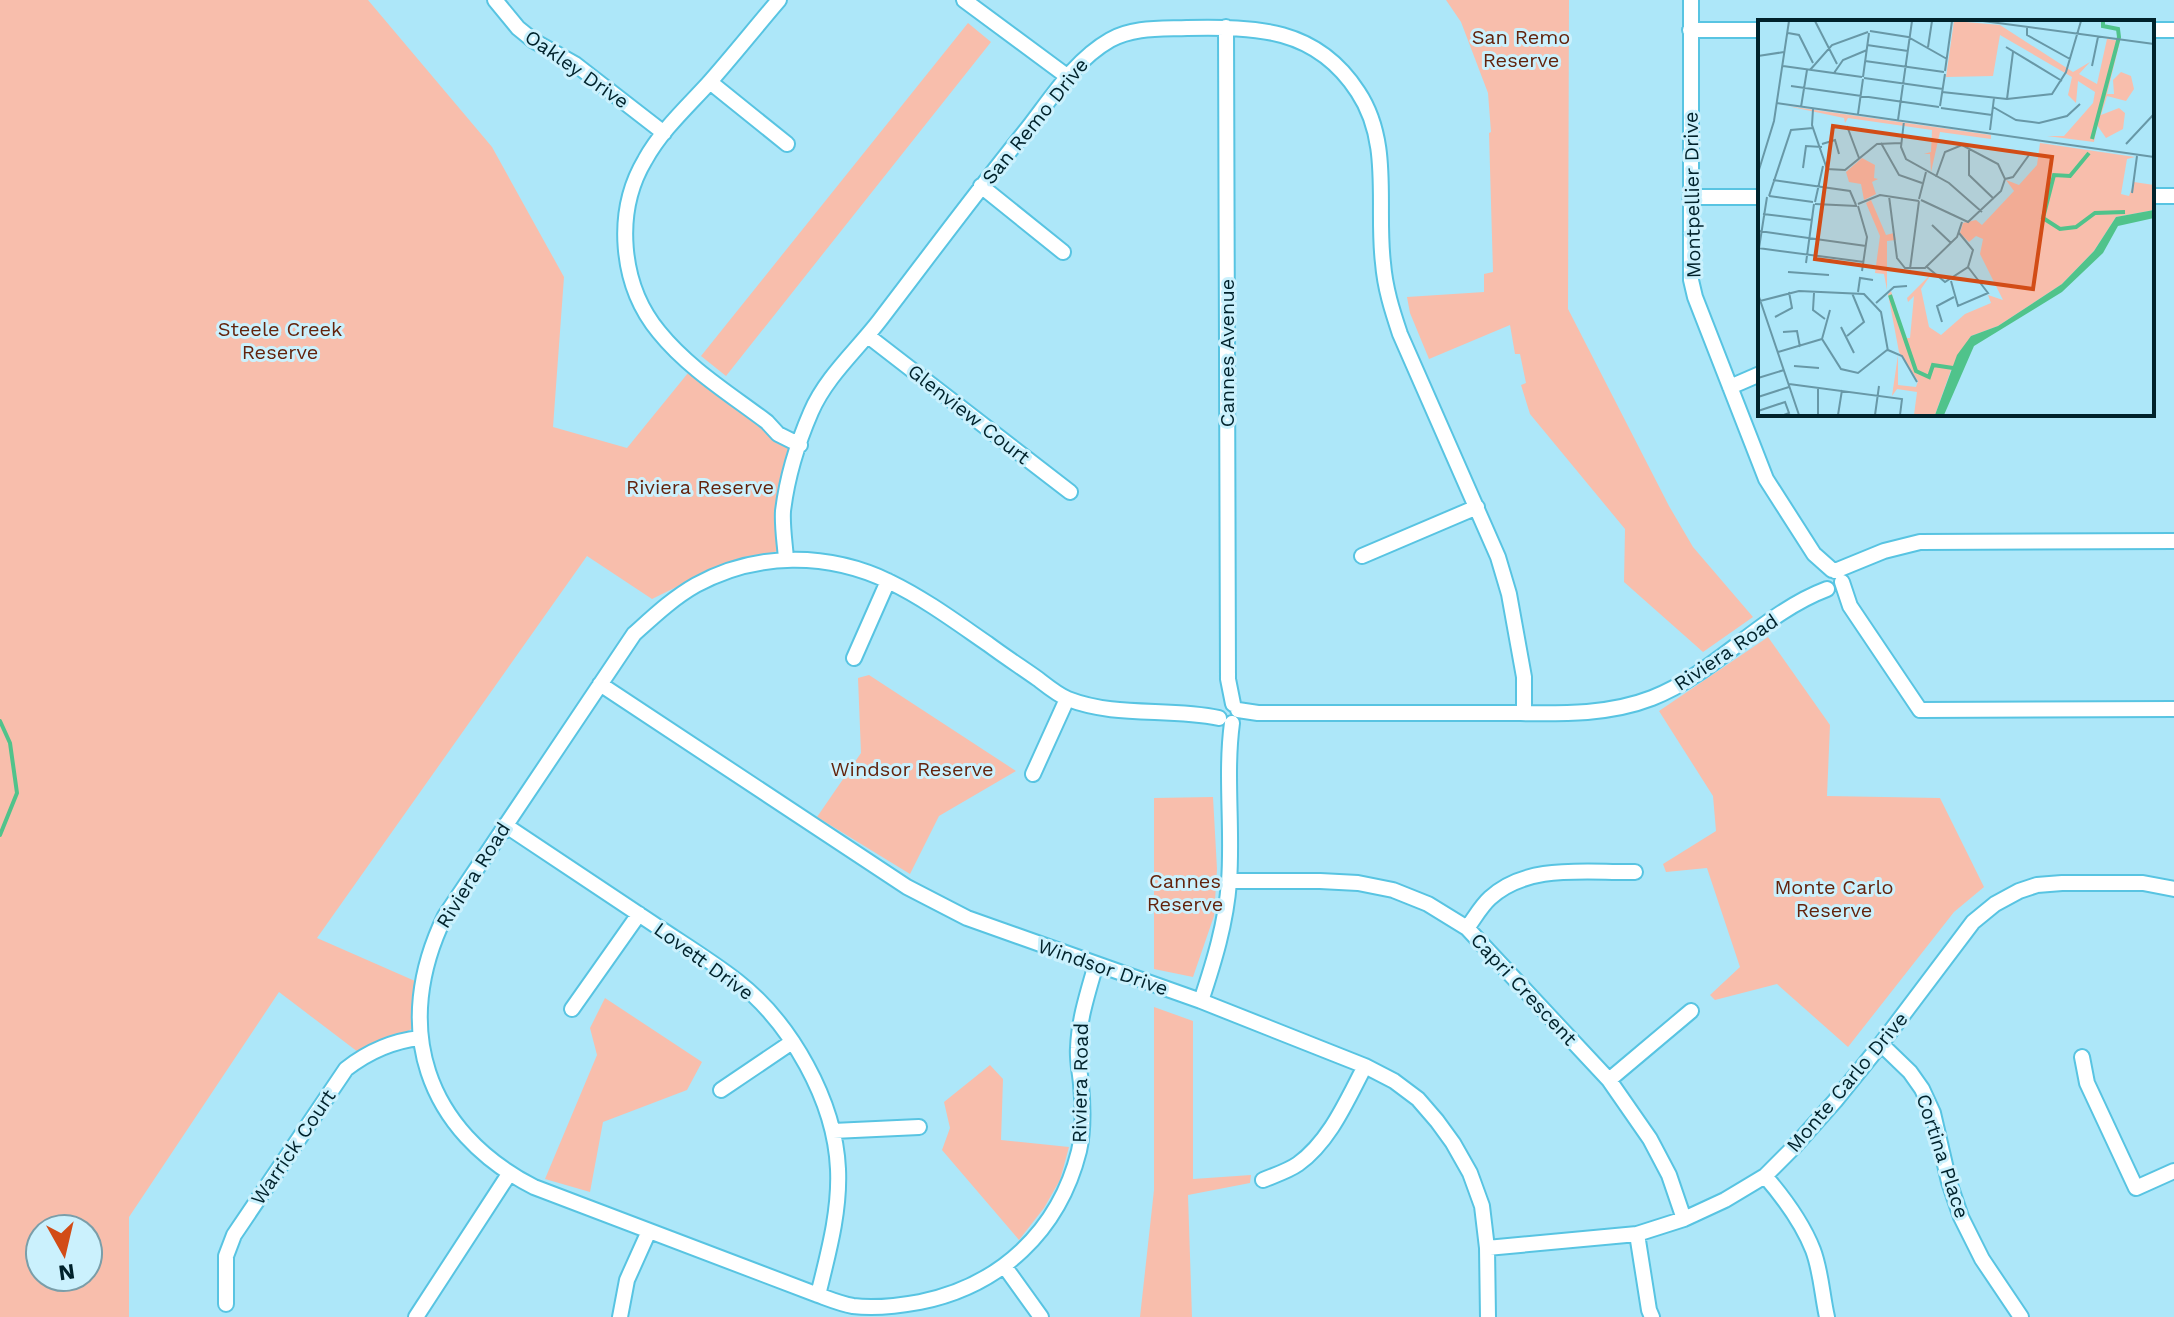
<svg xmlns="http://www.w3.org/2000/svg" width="2174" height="1317" viewBox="0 0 2174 1317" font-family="'Work Sans',sans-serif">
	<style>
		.green { fill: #f8beac; fill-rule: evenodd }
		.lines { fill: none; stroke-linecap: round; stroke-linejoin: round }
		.stream { stroke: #50c38b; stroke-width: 4 }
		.minor-casing { stroke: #58c4e2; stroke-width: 18 }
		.minor { stroke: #fff; stroke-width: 14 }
		.labels { text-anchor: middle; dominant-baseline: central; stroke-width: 6; stroke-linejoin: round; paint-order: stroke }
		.park-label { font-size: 20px; fill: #63230c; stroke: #cbf1fd }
		.street-label { font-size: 20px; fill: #00222b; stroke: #cbf1fd }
		.inset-river { fill: none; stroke: #50c38b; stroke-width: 4 }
		.inset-road { fill: none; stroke: #6898a7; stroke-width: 2 }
		.view { fill: #d24c16; fill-opacity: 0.15; stroke: #d24c16; stroke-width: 4 }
		.inset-edge { fill: none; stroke: #00222b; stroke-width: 4 }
	</style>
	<rect width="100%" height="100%" fill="#ade7f9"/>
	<path class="green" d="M 0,0 L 368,0 L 492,147 L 564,277 L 553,427 L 627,448 L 688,373 L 790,446 C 779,484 777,512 778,551 L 719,566 L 652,599 L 587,556 L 317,938 L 415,981 L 414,1028 L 358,1052 L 279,992 L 129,1217 L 129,1317 L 0,1317 ZM 40,1229 L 88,1229 L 88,1277 L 40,1277 Z
		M 1446,0 L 1569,0 L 1568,309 L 1669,506 L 1693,547 L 1753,617 L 1703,652 L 1624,582 L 1625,529 L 1530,414 L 1521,385 L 1526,383 L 1520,354 L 1515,354 L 1510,325 L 1429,359 L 1410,313 L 1407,297 L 1484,292 L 1484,274 L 1493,272 L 1489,133 L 1491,132 L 1488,93 L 1461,22 Z
		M 968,23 L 991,42 L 726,376 L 701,356 Z
		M 1768,637 L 1830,725 L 1827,796 L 1940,798 L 1984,887 L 1954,912 L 1848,1047 L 1777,984 L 1715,1000 L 1710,995 L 1740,967 L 1707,868 L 1666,872 L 1663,864 L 1716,831 L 1713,796 L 1659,711 Z
		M 869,675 L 1016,771 L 939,816 L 910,874 L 817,817 L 861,753 L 858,678 Z
		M 1213,797 L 1217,869 L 1214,916 L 1193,977 L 1154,969 L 1154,798 Z
		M 605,998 L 702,1062 L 687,1090 L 603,1122 L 590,1192 L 545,1179 L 597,1055 L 590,1028 Z
		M 1154,1007 L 1193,1021 L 1193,1179 L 1251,1175 L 1250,1183 L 1188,1195 L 1192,1317 L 1140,1317 L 1154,1190 Z
		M 990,1065 L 1003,1079 L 1001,1140 L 1069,1147 L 1060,1180 L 1044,1208 L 1019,1240 L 942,1150 L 950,1128 L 944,1102 Z"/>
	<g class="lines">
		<path class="stream" d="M 0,721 L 10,743 L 17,793 L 0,835"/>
		<g class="minor-casing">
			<path id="minor" d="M 495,0 L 518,28 L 534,41 L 575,64 L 664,133
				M 779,0 C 755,28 732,57 708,84 C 686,108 661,131 645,160 C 614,212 620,285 659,332 C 688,368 730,394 767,422 L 778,434 L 800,445
				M 964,0 L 1068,77
				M 1691,0 L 1691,280 L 1695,297 L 1766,479 L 1814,554 L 1832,570
				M 1226,27 L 1228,679 L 1233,704
				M 1690,30 L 1760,30
				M 2152,30 L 2174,30
				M 710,82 L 787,144
				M 981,186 L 1063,252
				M 2152,196 L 2174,196
				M 1690,197 L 1760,197
				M 868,336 L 1070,492
				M 1730,387 L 1760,374
				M 1362,556 L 1477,507
				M 786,559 C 785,544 782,527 783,511 C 787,478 798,442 811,412 C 826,377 857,350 880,320 C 929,256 977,191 1028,128 C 1052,97 1075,60 1110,40 C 1133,27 1160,29 1187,28 C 1256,27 1316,27 1358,92 C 1392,143 1376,206 1383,263 C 1385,288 1392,310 1400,334 L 1498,557 L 1509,594 L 1524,677 L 1524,712
				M 1835,571 L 1884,551 L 1920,542 L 2174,541
				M 1842,582 L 1850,606 L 1920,710 L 2174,709
				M 854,658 L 888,581
				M 600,684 L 907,887 L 967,918 L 1201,1001 L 1365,1066 L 1394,1081 L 1418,1099 L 1437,1121 L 1453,1143 L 1470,1173 L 1482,1206 L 1487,1248 L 1488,1317
				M 1238,710 L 1258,713 C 1333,713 1408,713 1483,713 C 1539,712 1598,719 1652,698 C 1716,673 1763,613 1827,589
				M 1033,774 L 1067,699
				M 505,825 C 554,858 603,890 652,923 C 680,942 710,960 737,981 C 791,1023 835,1101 838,1169 C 840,1212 828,1254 818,1295
				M 1229,881 L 1320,881 L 1358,883 L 1393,890 L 1428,904 L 1467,928 L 1609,1080 L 1650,1139 L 1669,1175 L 1684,1219
				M 1467,928 C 1474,919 1481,906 1490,898 C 1528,863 1587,873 1635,872
				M 1096,964 C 1088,992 1079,1019 1078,1048 C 1077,1060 1080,1072 1081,1084 C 1083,1106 1084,1129 1079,1151 C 1059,1231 1000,1286 920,1302 C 898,1306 876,1309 853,1306 C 841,1304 829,1299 818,1295 L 534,1187 C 425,1131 391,1027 445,916 L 634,634 C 654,616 673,598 696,585 C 756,552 828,552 890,582 C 925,599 956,622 988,644 C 1004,656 1021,667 1038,679 C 1047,686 1058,695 1068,699 C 1117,718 1169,707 1219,718
				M 1201,1001 C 1214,962 1226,923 1229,882 C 1233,829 1225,775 1232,723
				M 572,1009 L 639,914
				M 1881,1044 L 1910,1072 L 1922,1089 L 1933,1113 L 1949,1182 L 1961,1217 L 1982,1259 L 2021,1317
				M 2082,1057 L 2087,1083 L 2136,1188 L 2174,1171
				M 1609,1080 L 1691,1011
				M 721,1090 L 792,1042
				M 833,1131 L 919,1127
				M 1765,1176 C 1784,1198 1802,1222 1813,1250 C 1821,1271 1822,1295 1827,1317
				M 1263,1180 C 1275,1175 1288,1171 1298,1164 C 1330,1141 1347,1100 1365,1066
				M 1637,1234 L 1649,1310 L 1652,1317
				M 1487,1248 L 1637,1234 L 1684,1219 L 1725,1200 L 1765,1176 L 1794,1147 L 1835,1101 L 1881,1044 L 1973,922 L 1995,904 L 2019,891 L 2037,885 L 2062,883 L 2143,883 L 2174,889
				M 1005,1267 L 1041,1317
				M 226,1304 L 226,1256 L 234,1235 L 346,1069 C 369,1051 392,1041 420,1038
				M 416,1317 L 509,1174
				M 620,1317 L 627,1280 L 649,1231"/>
		</g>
		<use href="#minor" class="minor"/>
	</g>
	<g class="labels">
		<g class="park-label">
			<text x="1521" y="37">San Remo<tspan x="1521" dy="23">Reserve</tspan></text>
			<text x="280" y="329">Steele Creek<tspan x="280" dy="23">Reserve</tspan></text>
			<text x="700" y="487">Riviera Reserve</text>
			<text x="912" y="769">Windsor Reserve</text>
			<text x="1185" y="881">Cannes<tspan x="1185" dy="23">Reserve</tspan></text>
			<text x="1834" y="887">Monte Carlo<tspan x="1834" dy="23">Reserve</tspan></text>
		</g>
		<g class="street-label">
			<text transform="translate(577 69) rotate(35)">Oakley Drive</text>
			<text transform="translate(1035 121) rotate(-51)">San Remo Drive</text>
			<text transform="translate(1692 195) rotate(-91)">Montpellier Drive</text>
			<text transform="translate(1227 353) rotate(-90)">Cannes Avenue</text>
			<text transform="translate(969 414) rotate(38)">Glenview Court</text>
			<text transform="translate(1726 652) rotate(-34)">Riviera Road</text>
			<text transform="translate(473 875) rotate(-58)">Riviera Road</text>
			<text transform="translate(704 961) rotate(36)">Lovett Drive</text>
			<text transform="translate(1103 967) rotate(19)">Windsor Drive</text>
			<text transform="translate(1524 989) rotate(47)">Capri Crescent</text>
			<text transform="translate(1847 1082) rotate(-50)">Monte Carlo Drive</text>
			<text transform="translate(1080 1083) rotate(-89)">Riviera Road</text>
			<text transform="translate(293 1147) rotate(-56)">Warrick Court</text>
			<text transform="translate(1943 1156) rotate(72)">Cortina Place</text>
		</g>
	</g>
	<g transform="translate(1758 20)">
		<rect width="396" height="396" fill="#ade7f9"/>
		<path d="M 196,1 L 242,5 L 315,52 L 332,42 L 321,54 L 339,64 L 349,19 L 362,21 L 349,74 L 356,74 L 355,60 L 363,52 L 373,56 L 376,69 L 368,81 L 349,76 L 343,95 L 361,88 L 367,93 L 365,109 L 348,118 L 339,105 L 336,122 L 289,116 L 306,116 L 335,83 L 337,72 L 320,61 L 318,83 L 310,75 L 314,57 L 242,15 L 235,56 L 188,57 ZM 29,86 L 233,115 L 233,119 L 182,112 L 173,152 L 172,134 L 166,134 L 173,132 L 174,110 L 90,98 L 87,103 L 86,98 ZM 282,123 L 377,137 L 369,139 L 363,174 L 371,176 L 376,162 L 396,165 L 396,190 L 358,197 L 336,231 L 304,264 L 240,306 L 213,316 L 193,350 L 177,395 L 156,395 L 159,372 L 139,369 L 134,376 L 140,335 L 140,365 L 158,367 L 160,361 L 141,332 L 130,274 L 133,271 L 147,318 L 152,318 L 156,276 L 150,282 L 149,278 L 174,253 L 163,269 L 171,307 L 183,315 L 207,294 L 233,283 L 230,275 L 245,280 L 222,234 L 225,219 L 218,216 L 211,222 L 202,213 L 205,203 L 218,200 L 224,205 L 256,171 L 248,160 L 261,165 L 279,145 ZM 104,138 L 117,145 L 116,158 L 120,159 L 114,162 L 118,174 L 106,180 L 103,164 L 91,162 L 88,152 ZM 113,180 L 128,215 L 136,213 L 138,220 L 129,221 L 129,270 L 126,254 L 117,253 L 122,216 L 108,183 Z" fill="#f8beac"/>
		<path d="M 396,190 L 396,198 L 360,206 L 345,233 L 304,272 L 216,326 L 186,395 L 177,395 L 199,335 L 213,316 L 240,306 L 304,264 L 336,231 L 358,197 Z" fill="#50c38b"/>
		<path class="inset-river" d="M 334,119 L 361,17 L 360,9 L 345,6 L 345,1M 331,133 L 312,156 L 296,155 L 285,198 L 302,209 L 318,207 L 337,193 L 367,192M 132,275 L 158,351 L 171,357 L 175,345 L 195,348"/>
		<path class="inset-road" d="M 57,1 L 79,44M 225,1 L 396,24M 269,6 L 269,15 L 312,39M 112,11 L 150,17 L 189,39M 30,13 L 41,15 L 55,43M 109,25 L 150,31M 170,27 L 174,1M 248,27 L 304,61M 0,36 L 26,32M 107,41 L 186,52M 25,46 L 104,57M 334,46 L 340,17M 52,50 L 74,25 L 110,12M 187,51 L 194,1M 76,53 L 85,40 L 109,30M 105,57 L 111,13M 106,58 L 185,69M 33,66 L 181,87M 184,72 L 249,79 L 294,74 L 308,52 L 323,1M 249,79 L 255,32M 18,83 L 396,137M 182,86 L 187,54M 43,87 L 49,50M 235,87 L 258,100 L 281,103 L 309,96 L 322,84M 183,88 L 234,95M 55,89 L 54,105 L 69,149 L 87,150 L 119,124 L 143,123M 100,94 L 105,59M 140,100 L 154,1M 146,101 L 143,127 L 148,139 L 191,163 L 224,192M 89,106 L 101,138M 232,110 L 236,78M 123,123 L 141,155 L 164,163M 64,124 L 77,120 L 81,134M 368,124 L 396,94M 211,128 L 211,155 L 236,179M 45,148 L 48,126 L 64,127M 0,153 L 16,101 L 31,1M 247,159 L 255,157 L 271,135M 15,160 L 92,171 L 98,185M 374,173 L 379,136M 11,176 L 33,110 L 55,108M 11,176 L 55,182M 131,176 L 139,238 L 147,248 L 167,248 L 199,217 L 204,202M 161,179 L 168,152M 163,180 L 210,202 L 243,171 L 247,159 L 240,144 L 204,125 L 187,132 L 178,157M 57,182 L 65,146M 57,184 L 99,186M 100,184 L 122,175 L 161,181M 100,186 L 109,217 L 104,251M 5,194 L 54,200M 174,205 L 193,223M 1,211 L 108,226M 0,228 L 106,242M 1,228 L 9,177M 48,243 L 56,184M 169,247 L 187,262 L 210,247 L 215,230 L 201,213M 152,249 L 161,181M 30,252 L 71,255M 193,261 L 200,286 L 230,273 L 210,247M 100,272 L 102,258 L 115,260M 56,273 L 55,290 L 67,299M 0,274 L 41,395M 2,281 L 41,271 L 106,274 L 123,292 L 130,331M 118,283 L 136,267 L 149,266M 17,297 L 34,288 L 31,272M 184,302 L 179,286 L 196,277M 83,307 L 96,333M 25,312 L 39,311 L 42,327M 89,316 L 106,302 L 94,273M 64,319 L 72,290M 130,330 L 144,336 L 159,362M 20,332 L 64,319 L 83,349 L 100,353 L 129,330M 36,346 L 61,348M 0,358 L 26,350M 31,364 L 144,379 L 142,395M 60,367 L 60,395M 0,377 L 31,367M 0,391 L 27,382 L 31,393 L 26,395M 80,395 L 84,370M 117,395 L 121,366"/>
		<path class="view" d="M 75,106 L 294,137 L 275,269 L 57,239 Z"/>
		<rect width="396" height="396" class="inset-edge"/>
	</g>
	<g transform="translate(64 1253) rotate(172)"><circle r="38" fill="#cbf1fd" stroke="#7a9ea9" stroke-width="2"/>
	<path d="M0-6L14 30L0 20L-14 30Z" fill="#d24c16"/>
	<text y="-12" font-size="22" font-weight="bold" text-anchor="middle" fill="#00222b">N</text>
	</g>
</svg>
